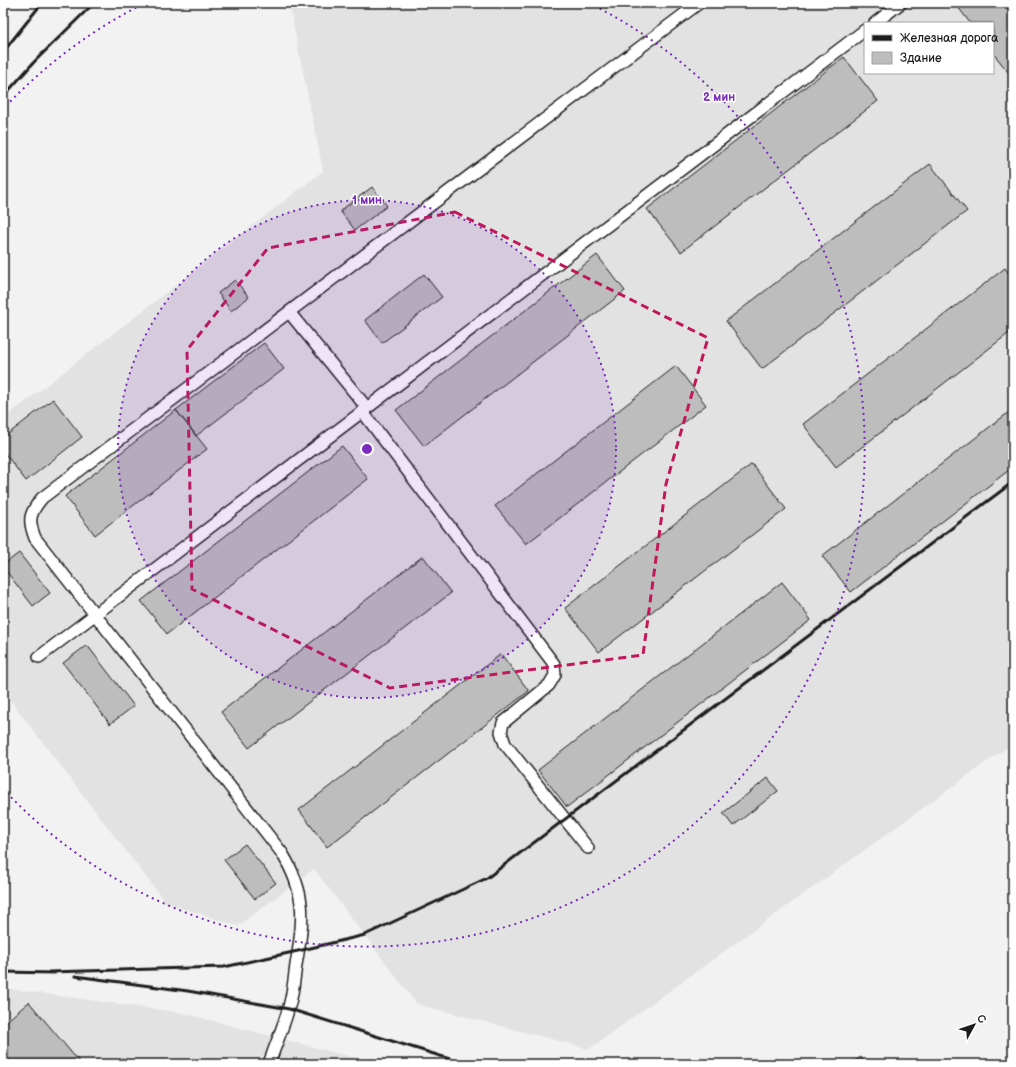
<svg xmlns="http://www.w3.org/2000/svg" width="1016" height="1067" viewBox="0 0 1016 1067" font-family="'Balsamiq Sans',sans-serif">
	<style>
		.built { fill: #e2e2e2; fill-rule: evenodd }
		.building { fill: #bdbdbd; stroke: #1c1c1c }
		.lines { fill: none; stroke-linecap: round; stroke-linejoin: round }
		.service-casing { stroke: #1c1c1c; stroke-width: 14 }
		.service { stroke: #fff; stroke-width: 11 }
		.rail { stroke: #1c1c1c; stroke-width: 3 }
		.marked { fill: none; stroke: #c2185b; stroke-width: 3; stroke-dasharray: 8 5; stroke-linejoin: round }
		.ring { fill: none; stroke: #7b2cbf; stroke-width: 2; stroke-dasharray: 2 4 }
		.centre { fill: #7b2cbf; stroke: #fff; stroke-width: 2 }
		.ring-label { font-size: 12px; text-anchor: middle; font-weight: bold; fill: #7b2cbf; stroke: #fff; stroke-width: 3; stroke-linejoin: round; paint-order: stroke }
	</style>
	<rect width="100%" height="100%" fill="#f2f2f2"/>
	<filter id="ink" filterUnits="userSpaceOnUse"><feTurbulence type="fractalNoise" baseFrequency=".025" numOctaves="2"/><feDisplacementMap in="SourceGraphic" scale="8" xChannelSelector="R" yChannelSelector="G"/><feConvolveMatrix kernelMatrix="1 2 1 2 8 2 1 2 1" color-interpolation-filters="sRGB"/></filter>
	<g filter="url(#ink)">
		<path class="built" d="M 289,3 L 1013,3 L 1013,743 L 589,1049 L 417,1004 L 314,869 L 238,926 L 166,903 L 3,691 L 3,419 L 323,171 ZM 865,23 L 993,23 L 993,73 L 865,73 Z
			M 3,988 L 183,1013 L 378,1064 L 3,1064 Z"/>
		<path class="building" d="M 955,3 L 1013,3 L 1013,69 L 1009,73 L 993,53 L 993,23 L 970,23 Z
			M 844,57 L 878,101 L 681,252 L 647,209 Z
			M 930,164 L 967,211 L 762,369 L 726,321 Z
			M 372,187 L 387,206 L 355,230 L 340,211 Z
			M 597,255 L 625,291 L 424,446 L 396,410 Z
			M 1005,268 L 1013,279 L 1013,330 L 836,467 L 803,424 Z
			M 424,274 L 442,297 L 382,343 L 365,320 Z
			M 235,280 L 249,297 L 231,311 L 218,293 Z
			M 264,343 L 284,369 L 196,436 L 176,410 Z
			M 676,366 L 706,405 L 526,544 L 495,506 Z
			M 53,399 L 82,437 L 26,481 L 3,451 L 3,438 Z
			M 1013,409 L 1013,467 L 851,592 L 822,556 Z
			M 176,410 L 207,449 L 95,535 L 65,496 Z
			M 342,446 L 368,479 L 167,634 L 141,601 Z
			M 752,464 L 786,509 L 599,652 L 565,608 Z
			M 19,553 L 50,593 L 33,606 L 3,567 L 3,565 Z
			M 423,556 L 451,593 L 249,748 L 221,712 Z
			M 782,582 L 811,620 L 567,807 L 538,770 Z
			M 87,645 L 134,706 L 110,724 L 63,663 Z
			M 501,654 L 529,691 L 327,847 L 299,810 Z
			M 768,778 L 778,791 L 733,826 L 723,813 Z
			M 245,844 L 276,883 L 255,899 L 224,860 Z
			M 29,1002 L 81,1064 L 3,1064 L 3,1024 Z
			M 861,1057 L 865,1064 L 850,1064 Z"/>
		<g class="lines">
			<g class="service-casing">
				<path id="service" d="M 875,23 L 901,3
					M 289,312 L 367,408
					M 362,411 L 554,664 L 555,675 L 549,685 L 503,723 L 501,732 L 505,744 L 588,848
					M 39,657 L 865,30
					M 269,1064 C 275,1046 283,1028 288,1010 C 293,995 294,979 296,965 C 304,919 307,894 282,853 L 35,538 C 28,520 29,514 42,498 L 699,3"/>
			</g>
			<use href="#service" class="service"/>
			<path class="rail" d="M 3,52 L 42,3
				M 3,97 L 34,62 L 94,3
				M 3,972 L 55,973
				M 49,972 L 224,967 L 298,951 L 365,935 L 487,878 L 1013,482
				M 75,976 L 188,991 L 289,1009 L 466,1064"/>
		</g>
	</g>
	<path class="marked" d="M 455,212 L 708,338 L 666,484 L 643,655 L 390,688 L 192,589 L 187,350 L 268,248 Z"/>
	<circle cx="367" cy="449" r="249" fill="#7b2cbf" fill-opacity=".12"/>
	<g class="ring">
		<circle cx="367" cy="449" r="249"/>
		<path d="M6 106A498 498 0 0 1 145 3M589 3A498 498 0 1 1 6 792"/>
	</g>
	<circle cx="367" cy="449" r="6" class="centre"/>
	<g class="ring-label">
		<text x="719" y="101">2 мин</text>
		<text x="367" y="204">1 мин</text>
	</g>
	<rect width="1016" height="1067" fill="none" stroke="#fff" stroke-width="16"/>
	<rect x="8" y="8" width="1000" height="1051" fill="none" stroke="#1c1c1c" stroke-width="1.5" filter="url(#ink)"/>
	<rect x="864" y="22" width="130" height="52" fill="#ffffff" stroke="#a4a4a4"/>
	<rect x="872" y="35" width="20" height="6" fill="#1c1c1c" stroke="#a4a4a4"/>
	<text x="900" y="42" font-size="12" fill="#1c1c1c">Железная дорога</text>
	<rect x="872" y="52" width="20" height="12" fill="#bdbdbd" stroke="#a4a4a4"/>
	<text x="900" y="62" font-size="12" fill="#1c1c1c">Здание</text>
	<g transform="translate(974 1025) rotate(50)" stroke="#ffffff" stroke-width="3" paint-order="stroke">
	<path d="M0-3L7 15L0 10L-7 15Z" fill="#1c1c1c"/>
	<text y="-6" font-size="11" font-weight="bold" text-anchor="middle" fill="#1c1c1c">С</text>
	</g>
</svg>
